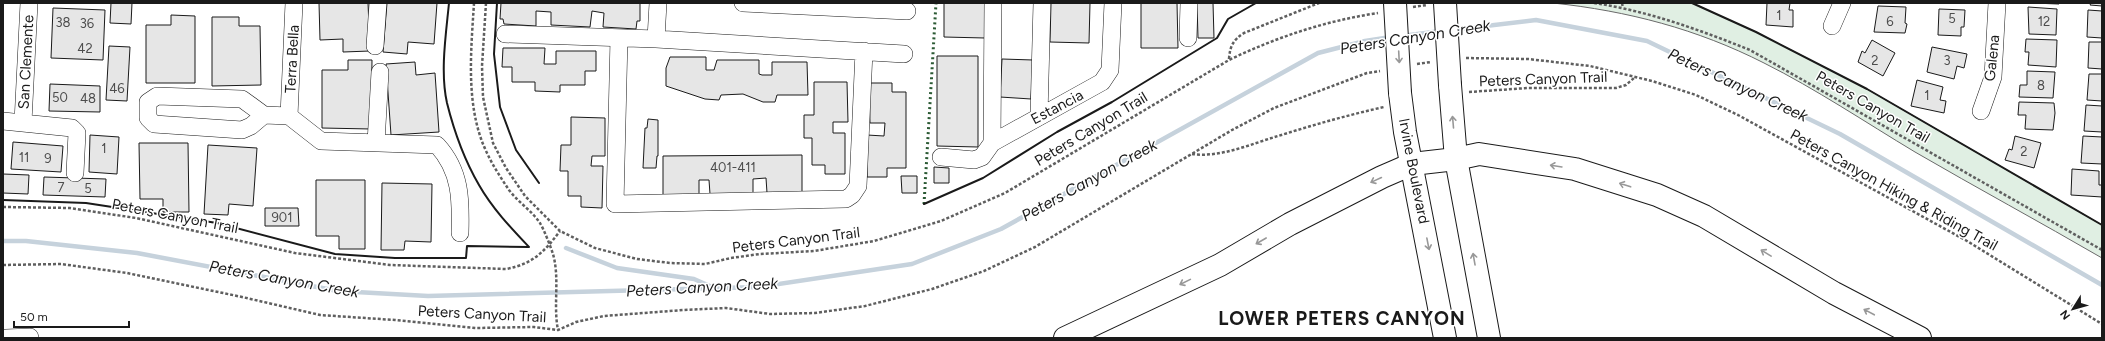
<svg xmlns="http://www.w3.org/2000/svg" width="2105" height="341" viewBox="0 0 2105 341" font-family="Figtree,sans-serif">
	<style>
		.green { fill: #e0efe3; stroke: #6a6a6a }
		.lines { fill: none; stroke-linecap: round; stroke-linejoin: round }
		.stream { stroke: #c6d2dc; stroke-width: 4.5 }
		.building { fill: #e6e6e6; stroke: #1a1a1a }
		.minor-casing { stroke: #1a1a1a; stroke-width: 18 }
		.major-casing { stroke: #1a1a1a; stroke-width: 24 }
		.highway-casing { stroke: #1a1a1a; stroke-width: 24 }
		.path { stroke: #5f5f5f; stroke-width: 2.5; stroke-dasharray: 3 2; stroke-linecap: butt }
		.minor { stroke: #fff; stroke-width: 17 }
		.major { stroke: #fff; stroke-width: 22 }
		.highway { stroke: #fff; stroke-width: 22 }
		.major-bridge-casing { stroke: #1a1a1a; stroke-width: 24; stroke-linecap: butt }
		.major-bridge { stroke: #fff; stroke-width: 22 }
		.hedge { stroke: #2b5a34; stroke-width: 3; stroke-dasharray: 2 3; stroke-linecap: butt }
		.wall { stroke: #1a1a1a; stroke-width: 2 }
		.oneway { stroke: #989898 }
		.labels { text-anchor: middle; dominant-baseline: central; stroke-width: 3; stroke-linejoin: round; paint-order: stroke }
		.number-label { font-size: 13px; fill: #4d4d4d }
		.street-label { font-size: 15px; fill: #1a1a1a; stroke: #fff }
		.water-label { font-size: 16px; font-style: italic; fill: #1a1a1a; stroke: #fff }
		.district-label { font-size: 19px; font-weight: bold; letter-spacing: 1px; fill: #1a1a1a; stroke: #fff }
	</style>
	<rect width="100%" height="100%" fill="#fff"/>
	<path class="green" d="M 1553,3 L 1692,3 L 1756,32 L 1867,89 L 2102,225 L 2102,258 C 2040,222 1977,188 1915,152 C 1865,122 1816,89 1764,63 C 1697,29 1628,11 1553,3 Z"/>
	<g class="lines">
		<path class="stream" d="M 1452,30 L 1536,20 L 1647,41 L 1840,134 L 2102,285
			M 1402,36 L 1441,31
			M 3,241 L 26,241 L 137,253 L 338,291 L 428,296 L 759,287 L 912,264 L 1001,229 L 1318,53 L 1365,41 L 1391,37
			M 566,248 L 617,268 L 694,279 L 712,287"/>
	</g>
	<path class="building" d="M 111,3 L 132,3 L 131,24 L 110,23 Z
		M 319,3 L 368,3 L 370,51 L 343,52 L 343,39 L 320,40 Z
		M 387,3 L 437,3 L 434,44 L 408,42 L 407,54 L 383,52 Z
		M 501,3 L 640,3 L 640,21 L 637,21 L 636,29 L 603,27 L 604,13 L 592,11 L 590,27 L 551,25 L 551,12 L 536,11 L 536,26 L 504,24 L 503,19 L 500,19 Z
		M 944,3 L 986,3 L 985,38 L 944,37 Z
		M 1051,3 L 1090,3 L 1089,43 L 1050,42 Z
		M 1141,3 L 1177,3 L 1178,48 L 1141,48 Z
		M 1197,3 L 1213,3 L 1214,38 L 1198,38 Z
		M 1767,3 L 1790,3 L 1789,10 L 1793,10 L 1793,27 L 1766,25 Z
		M 2032,3 L 2059,3 L 2059,4 Z
		M 2091,3 L 2102,3 L 2102,6 L 2090,5 Z
		M 1878,6 L 1906,7 L 1905,23 L 1907,24 L 1905,33 L 1874,32 Z
		M 2028,7 L 2057,9 L 2056,35 L 2029,34 Z
		M 53,8 L 105,10 L 103,60 L 51,58 Z
		M 1939,9 L 1965,10 L 1964,27 L 1961,27 L 1961,36 L 1938,35 Z
		M 2088,10 L 2102,11 L 2102,38 L 2087,37 Z
		M 171,15 L 195,16 L 195,83 L 146,83 L 146,25 L 171,25 Z
		M 212,17 L 239,17 L 239,26 L 260,26 L 261,85 L 212,86 Z
		M 2026,39 L 2057,40 L 2056,67 L 2028,65 L 2029,52 L 2025,52 Z
		M 1872,40 L 1895,53 L 1883,76 L 1858,62 L 1862,51 L 1865,53 Z
		M 2089,42 L 2102,42 L 2102,69 L 2088,68 Z
		M 109,46 L 130,47 L 127,101 L 106,100 Z
		M 1932,47 L 1967,54 L 1964,68 L 1957,66 L 1954,79 L 1927,72 Z
		M 503,48 L 545,48 L 544,64 L 556,64 L 556,51 L 596,51 L 596,71 L 585,71 L 585,85 L 560,85 L 560,92 L 535,91 L 535,82 L 512,82 L 512,67 L 502,67 Z
		M 937,56 L 978,56 L 978,147 L 937,146 Z
		M 670,57 L 706,57 L 706,70 L 714,70 L 717,60 L 759,60 L 759,74 L 762,75 L 772,75 L 772,62 L 807,62 L 808,95 L 777,95 L 775,102 L 763,102 L 743,94 L 721,95 L 719,100 L 705,99 L 666,86 L 666,68 Z
		M 1002,59 L 1033,60 L 1031,99 L 1000,97 Z
		M 348,60 L 372,60 L 371,129 L 322,128 L 322,70 L 348,70 Z
		M 415,62 L 416,75 L 435,73 L 439,132 L 391,135 L 386,64 Z
		M 2027,71 L 2055,72 L 2053,98 L 2019,97 L 2020,85 L 2027,85 Z
		M 2089,74 L 2102,74 L 2102,101 L 2087,100 Z
		M 1917,80 L 1943,87 L 1940,100 L 1946,101 L 1944,113 L 1911,106 Z
		M 814,82 L 847,82 L 848,122 L 833,122 L 833,133 L 845,133 L 845,174 L 825,174 L 825,165 L 812,165 L 812,138 L 804,138 L 804,115 L 814,115 Z
		M 869,83 L 892,83 L 892,92 L 906,92 L 906,168 L 887,168 L 887,177 L 867,177 L 867,135 L 884,136 L 885,123 L 870,123 Z
		M 50,84 L 100,86 L 100,112 L 49,111 Z
		M 2019,102 L 2054,103 L 2055,113 L 2053,130 L 2025,129 L 2026,115 L 2018,115 Z
		M 2086,105 L 2102,106 L 2102,132 L 2084,131 Z
		M 571,117 L 605,118 L 605,156 L 592,156 L 591,166 L 603,166 L 602,208 L 581,207 L 581,196 L 568,196 L 568,171 L 560,171 L 561,145 L 571,145 Z
		M 648,119 L 658,120 L 658,156 L 657,156 L 656,168 L 643,168 L 645,128 L 647,128 Z
		M 90,135 L 119,137 L 117,174 L 89,172 Z
		M 2015,136 L 2041,143 L 2034,168 L 2005,160 L 2009,149 L 2012,150 Z
		M 2083,136 L 2102,137 L 2102,164 L 2081,163 Z
		M 13,142 L 63,146 L 61,172 L 11,169 Z
		M 139,143 L 188,143 L 189,212 L 163,212 L 163,199 L 140,199 Z
		M 208,145 L 257,148 L 253,206 L 229,204 L 228,215 L 204,214 Z
		M 802,155 L 802,193 L 767,193 L 766,178 L 753,179 L 753,194 L 710,194 L 709,180 L 699,180 L 699,195 L 663,195 L 663,156 Z
		M 934,167 L 949,168 L 949,183 L 934,183 Z
		M 2072,169 L 2099,171 L 2099,185 L 2102,185 L 2102,197 L 2071,195 Z
		M 3,174 L 29,175 L 28,194 L 3,193 Z
		M 901,176 L 917,176 L 917,193 L 902,193 Z
		M 44,177 L 106,179 L 105,197 L 43,195 Z
		M 316,180 L 365,180 L 365,249 L 339,249 L 339,236 L 316,236 Z
		M 382,183 L 432,184 L 431,242 L 405,241 L 404,250 L 381,250 Z
		M 265,208 L 298,208 L 299,226 L 265,226 Z"/>
	<g class="lines">
		<g class="minor-casing">
			<path id="minor" d="M 743,3 L 907,11
				M 1832,26 L 1842,3
				M 505,34 L 656,39 L 904,54
				M 619,38 L 615,204 L 846,199 L 852,195 L 858,186 L 864,51
				M 1188,38 L 1189,3
				M 656,39 L 658,3
				M 375,46 L 378,3
				M 1981,111 L 1993,77 L 1997,3
				M 264,115 L 242,99 L 157,96 L 148,102 L 148,118 L 154,124 L 242,130 L 251,126 L 264,115 L 289,116 L 321,141 L 437,145 C 461,171 461,200 460,233
				M 1039,115 L 1042,3
				M 289,116 L 294,3
				M 3,121 L 72,128 L 77,133 L 75,173
				M 23,122 L 29,3
				M 376,143 L 380,72
				M 992,143 L 993,3
				M 941,157 L 974,160 L 982,157 L 992,143 L 1102,82 L 1110,70 L 1113,3
				M 6,338 L 30,337"/>
		</g>
		<g class="major-casing">
			<path id="major" d="M 1450,85 L 1456,159 L 1489,338
				M 1400,93 L 1405,132 L 1445,338"/>
		</g>
		<g class="highway-casing">
			<path id="highway" d="M 1065,338 L 1220,265 L 1290,224 L 1382,177 L 1412,164 L 1456,159 L 1479,154 L 1575,169 L 1657,195 L 1704,216 L 1834,293 L 1920,338"/>
		</g>
		<path class="path" d="M 474,3 C 471,52 465,108 487,153 C 493,166 501,178 509,190 C 518,202 532,211 540,223 C 545,232 550,245 553,254 C 560,279 553,305 558,330
			M 486,3 L 482,66 L 483,97 L 493,143 L 506,168 L 525,196 L 560,231 L 595,248 L 637,259 L 670,263 L 705,264 L 731,258 L 760,254 L 814,251 L 874,241 L 941,221 L 1005,193 L 1229,60 C 1277,37 1325,21 1378,13
			M 1594,3 C 1648,11 1700,30 1750,50 L 2102,250
			M 1622,3 L 1623,8
			M 1413,7 L 1427,5
			M 1466,58 L 1528,59 L 1590,66 L 1652,81 L 1696,95 L 1738,115 L 1967,241 L 2102,324
			M 1229,59 C 1230,46 1233,40 1244,33 L 1319,3
			M 1417,64 L 1431,62
			M 1469,92 L 1528,88 L 1616,88 L 1626,85 L 1634,78
			M 1192,154 C 1220,158 1251,144 1278,136 C 1313,125 1348,115 1384,107
			M 3,207 L 70,208 L 136,218 L 295,253 L 390,265 L 506,269 C 533,264 544,252 560,231
			M 3,265 L 61,264 L 127,273 L 242,297 L 320,315 L 395,320 L 476,328 L 534,327 L 558,330 L 576,322 L 604,316 L 683,310 L 726,308 L 770,314 L 815,313 L 865,306 L 932,289 L 984,271 L 1035,247 L 1232,130 L 1274,108 L 1367,73 L 1380,71"/>
		<use href="#minor" class="minor"/>
		<use href="#major" class="major"/>
		<use href="#highway" class="highway"/>
		<g class="major-bridge-casing">
			<path id="major-bridge" d="M 1395,3 L 1400,93
				M 1445,3 L 1450,85"/>
		</g>
		<use href="#major-bridge" class="major-bridge"/>
		<path class="hedge" d="M 924,204 L 936,3"/>
		<path class="wall" d="M 497,3 L 494,54 L 500,107 L 516,150 L 539,183
			M 1692,3 L 1756,32 L 1867,89 L 2102,225
			M 3,200 L 86,203 L 217,223 L 335,254 L 395,258 L 466,258 L 467,246 L 529,247 C 511,228 492,208 479,185 C 465,161 454,131 447,103 C 440,72 446,34 449,3
			M 924,204 L 983,178 L 1057,132 L 1112,102 L 1217,38 L 1228,19 L 1256,3"/>
	</g>
	<defs><path id="oneway-shaft" d="M-6 0H5M1.5-3L5.5 0L1.5 3" fill="none" stroke-width="1.6" stroke-linecap="round" stroke-linejoin="round"/></defs>
	<g class="oneway">
		<use href="#oneway-shaft" transform="translate(1399 57) rotate(87)"/>
		<use href="#oneway-shaft" transform="translate(1453 122) rotate(-95)"/>
		<use href="#oneway-shaft" transform="translate(1556 166) rotate(-171)"/>
		<use href="#oneway-shaft" transform="translate(1376 180) rotate(155)"/>
		<use href="#oneway-shaft" transform="translate(1625 185) rotate(-162)"/>
		<use href="#oneway-shaft" transform="translate(1261 241) rotate(150)"/>
		<use href="#oneway-shaft" transform="translate(1428 244) rotate(79)"/>
		<use href="#oneway-shaft" transform="translate(1766 253) rotate(-149)"/>
		<use href="#oneway-shaft" transform="translate(1474 259) rotate(-100)"/>
		<use href="#oneway-shaft" transform="translate(1185 282) rotate(154)"/>
		<use href="#oneway-shaft" transform="translate(1869 312) rotate(-152)"/>
	</g>
	<g class="labels">
		<g class="number-label">
			<text x="1779" y="15">1</text>
			<text x="1952" y="18">5</text>
			<text x="1890" y="21">6</text>
			<text x="2044" y="21">12</text>
			<text x="63" y="22">38</text>
			<text x="87" y="23">36</text>
			<text x="85" y="48">42</text>
			<text x="1875" y="60">2</text>
			<text x="1947" y="60">3</text>
			<text x="2041" y="85">8</text>
			<text x="117" y="88">46</text>
			<text x="1927" y="95">1</text>
			<text x="60" y="97">50</text>
			<text x="88" y="98">48</text>
			<text x="104" y="148">1</text>
			<text x="2024" y="151">2</text>
			<text x="24" y="157">11</text>
			<text x="48" y="158">9</text>
			<text x="733" y="167">401-411</text>
			<text x="61" y="187">7</text>
			<text x="88" y="188">5</text>
			<text x="282" y="217">901</text>
		</g>
		<g class="street-label">
			<text transform="translate(1992 58) rotate(-84)">Galena</text>
			<text transform="translate(292 59) rotate(-87)">Terra Bella</text>
			<text transform="translate(26 62) rotate(-87)">San Clemente</text>
			<text transform="translate(1543 79) rotate(-2)">Peters Canyon Trail</text>
			<text transform="translate(1057 107) rotate(-28)">Estancia</text>
			<text transform="translate(1873 107) rotate(30)">Peters Canyon Trail</text>
			<text transform="translate(1091 129) rotate(-31)">Peters Canyon Trail</text>
			<text transform="translate(1414 171) rotate(79)">Irvine Boulevard</text>
			<text transform="translate(1894 190) rotate(29)">Peters Canyon Hiking &amp; Riding Trail</text>
			<text transform="translate(175 216) rotate(11)">Peters Canyon Trail</text>
			<text transform="translate(796 240) rotate(-7)">Peters Canyon Trail</text>
			<text transform="translate(482 314) rotate(3)">Peters Canyon Trail</text>
		</g>
		<g class="water-label">
			<text transform="translate(1415 37) rotate(-9)">Peters Canyon Creek</text>
			<text transform="translate(1738 85) rotate(25)">Peters Canyon Creek</text>
			<text transform="translate(1089 180) rotate(-29)">Peters Canyon Creek</text>
			<text transform="translate(284 279) rotate(10)">Peters Canyon Creek</text>
			<text transform="translate(702 287) rotate(-3)">Peters Canyon Creek</text>
		</g>
		<g class="district-label">
			<text x="1342" y="318">LOWER PETERS CANYON</text>
		</g>
	</g>
	<rect width="2105" height="341" fill="none" stroke="#1a1a1a" stroke-width="8"/>
	<g transform="translate(2073 309) rotate(233)" stroke="#ffffff" stroke-width="3" paint-order="stroke">
	<path d="M0-3L7 15L0 10L-7 15Z" fill="#1a1a1a"/>
	<text y="-6" font-size="11" font-weight="bold" text-anchor="middle" fill="#1a1a1a">N</text>
	</g>
	<path d="M14 321v6h115v-6" fill="none" stroke="#1a1a1a" stroke-width="2"/>
	<text x="20" y="321" font-size="12" fill="#1a1a1a" stroke="#ffffff" stroke-width="3" paint-order="stroke">50 m</text>
</svg>
